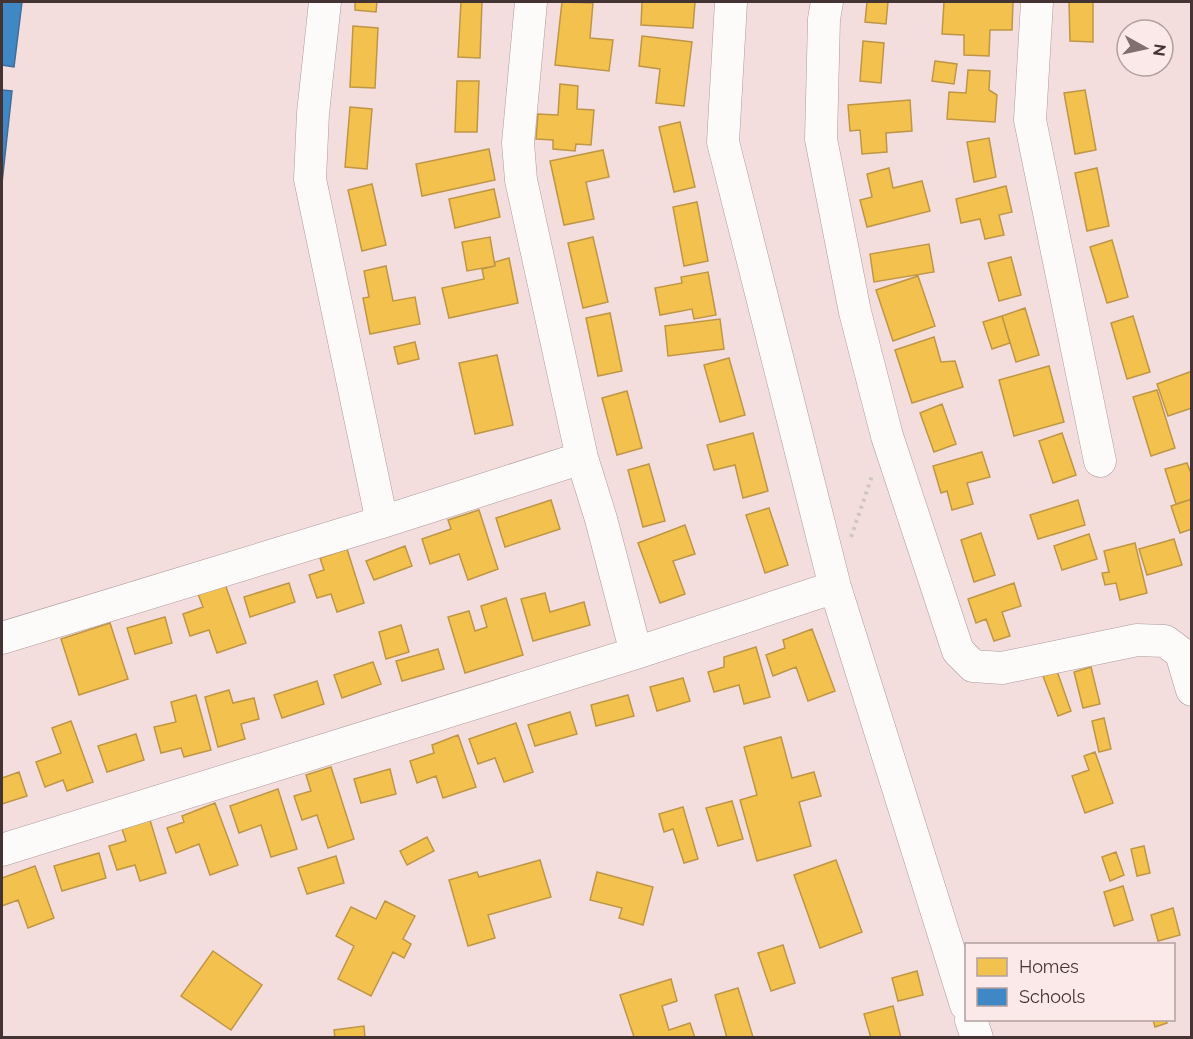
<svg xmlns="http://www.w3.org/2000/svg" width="1193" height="1039" viewBox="0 0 1193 1039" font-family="Raleway,sans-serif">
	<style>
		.homes { fill: #f2c14e; stroke: #be9646; stroke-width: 1.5 }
		.schools { fill: #3f88c5; stroke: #406e99; stroke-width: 1.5 }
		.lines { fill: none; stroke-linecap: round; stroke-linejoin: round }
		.minor-casing { stroke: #ac9b9a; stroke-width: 33 }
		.path { stroke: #cec5c4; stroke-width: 4; stroke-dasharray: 3 4.5; stroke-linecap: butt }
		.minor { stroke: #fdfafa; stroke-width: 32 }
	</style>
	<rect width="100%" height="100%" fill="#f4dedd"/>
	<path class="homes" d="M 355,2 L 377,2 L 376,12 L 355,10 Z
		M 461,2 L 482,2 L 480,58 L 458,57 Z
		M 562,2 L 593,3 L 590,38 L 613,40 L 609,71 L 555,65 Z
		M 642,2 L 695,2 L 693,28 L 641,25 Z
		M 867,2 L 888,2 L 886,24 L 865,22 Z
		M 944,2 L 1013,2 L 1012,30 L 990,30 L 989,56 L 964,55 L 964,35 L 942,34 Z
		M 1069,2 L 1093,2 L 1093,42 L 1070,41 Z
		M 353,26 L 378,28 L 375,88 L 350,87 Z
		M 642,36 L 692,42 L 684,106 L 656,103 L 660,69 L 639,66 Z
		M 863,41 L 884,43 L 881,83 L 860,81 Z
		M 935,61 L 957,64 L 954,84 L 932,81 Z
		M 968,70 L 990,71 L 989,90 L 997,95 L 995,122 L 947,119 L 949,92 L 966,93 Z
		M 457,81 L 479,81 L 477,132 L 455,132 Z
		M 560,84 L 578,86 L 577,109 L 594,110 L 591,145 L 576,144 L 575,151 L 553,149 L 553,140 L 536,139 L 538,114 L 558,115 Z
		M 1085,90 L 1096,150 L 1075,154 L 1064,93 Z
		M 910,100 L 912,131 L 886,133 L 887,152 L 862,154 L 860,130 L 850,131 L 848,105 Z
		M 350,107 L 372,109 L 367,169 L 345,167 Z
		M 680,122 L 695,187 L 674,192 L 659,127 Z
		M 989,138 L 996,177 L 974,182 L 967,142 Z
		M 489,149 L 495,180 L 422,196 L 416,164 Z
		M 603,150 L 609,177 L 586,182 L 594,219 L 564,225 L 550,161 Z
		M 889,168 L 893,188 L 922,181 L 930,211 L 867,227 L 860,200 L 872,197 L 867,174 Z
		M 1097,168 L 1109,226 L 1087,231 L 1075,173 Z
		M 372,184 L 386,245 L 362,251 L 348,190 Z
		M 1006,186 L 1012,212 L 999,215 L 1004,235 L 985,239 L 980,219 L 961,223 L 956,199 Z
		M 494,189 L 500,217 L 455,228 L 449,199 Z
		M 697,202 L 708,261 L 684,266 L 673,207 Z
		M 490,237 L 495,266 L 467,271 L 462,242 Z
		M 593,237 L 608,302 L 583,308 L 568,243 Z
		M 1112,240 L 1128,297 L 1107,303 L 1090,247 Z
		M 929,244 L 934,272 L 874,282 L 870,254 Z
		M 1011,257 L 1021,295 L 999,301 L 988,263 Z
		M 509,258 L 518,303 L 449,318 L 442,288 L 484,279 L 482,269 L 495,266 L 495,262 Z
		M 386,266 L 393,301 L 415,297 L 420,324 L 370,334 L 363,298 L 369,297 L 364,271 Z
		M 708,272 L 716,315 L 694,319 L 692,309 L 660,315 L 655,288 L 682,283 L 681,277 Z
		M 918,276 L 935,326 L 893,341 L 876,290 Z
		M 1025,308 L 1039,355 L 1016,362 L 1002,316 Z
		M 610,313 L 622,371 L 598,376 L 586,318 Z
		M 1002,316 L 1010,343 L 992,349 L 983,322 Z
		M 1133,316 L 1150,372 L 1127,379 L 1111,323 Z
		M 720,319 L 724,349 L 668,356 L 665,326 Z
		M 934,337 L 941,362 L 955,361 L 963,387 L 912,403 L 895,350 Z
		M 415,342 L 419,359 L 398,364 L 394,347 Z
		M 497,355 L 513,425 L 475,434 L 459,363 Z
		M 729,358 L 745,415 L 720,422 L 704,365 Z
		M 1049,366 L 1064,422 L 1014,436 L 999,380 Z
		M 1192,371 L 1192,408 L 1168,416 L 1157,384 Z
		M 1157,390 L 1175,448 L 1151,456 L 1133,397 Z
		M 627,391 L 642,448 L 617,455 L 602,398 Z
		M 942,404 L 956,444 L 934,452 L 920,413 Z
		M 753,433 L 768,491 L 743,498 L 735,465 L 714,470 L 707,445 Z
		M 1062,433 L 1076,475 L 1053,483 L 1039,441 Z
		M 982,452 L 990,477 L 967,483 L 973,504 L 952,510 L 947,491 L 941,493 L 933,466 Z
		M 1187,463 L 1192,476 L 1192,499 L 1176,504 L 1165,469 Z
		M 649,464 L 665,521 L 643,527 L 628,470 Z
		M 1192,499 L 1192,529 L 1180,533 L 1171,506 Z
		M 551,500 L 560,529 L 505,547 L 496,518 Z
		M 1078,500 L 1085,525 L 1038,539 L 1030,515 Z
		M 769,508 L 788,565 L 765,573 L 746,515 Z
		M 479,510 L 498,569 L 468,580 L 459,554 L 430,564 L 422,539 L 451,529 L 448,520 Z
		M 685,525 L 695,554 L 673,561 L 685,594 L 660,603 L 638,543 Z
		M 981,533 L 995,575 L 974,582 L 961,540 Z
		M 1089,534 L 1097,559 L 1062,570 L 1054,546 Z
		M 1174,539 L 1182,565 L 1147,575 L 1139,549 Z
		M 1135,543 L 1147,593 L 1120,600 L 1116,583 L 1105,585 L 1102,573 L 1109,572 L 1104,551 Z
		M 405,546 L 412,566 L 374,580 L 366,561 Z
		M 347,549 L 364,603 L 337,612 L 331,594 L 317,598 L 309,575 L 324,570 L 320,558 Z
		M 289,583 L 295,602 L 250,617 L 244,597 Z
		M 1014,583 L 1021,606 L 1002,612 L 1010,636 L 994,641 L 986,619 L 976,623 L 968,599 Z
		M 225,584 L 246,643 L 217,653 L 209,630 L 190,636 L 183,614 L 203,607 L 198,594 Z
		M 545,593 L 550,612 L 584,602 L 590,625 L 533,641 L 521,599 Z
		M 506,598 L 523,655 L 465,673 L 448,617 L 469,611 L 475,631 L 487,627 L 481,606 Z
		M 165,617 L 172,643 L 135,654 L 127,628 Z
		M 110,623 L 128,679 L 79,695 L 61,639 Z
		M 401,625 L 409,652 L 386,659 L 379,632 Z
		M 812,629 L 835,691 L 808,701 L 796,667 L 773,676 L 766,655 L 785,648 L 783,640 Z
		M 756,647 L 770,697 L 744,704 L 739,685 L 714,692 L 708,672 L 724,667 L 724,657 Z
		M 438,649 L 444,669 L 402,681 L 396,661 Z
		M 373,662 L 381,684 L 342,698 L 334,675 Z
		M 1091,667 L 1100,704 L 1083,708 L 1074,672 Z
		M 1057,671 L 1071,711 L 1058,716 L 1043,676 Z
		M 683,678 L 690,701 L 657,711 L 650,687 Z
		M 317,681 L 324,704 L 282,718 L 274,695 Z
		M 229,690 L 233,703 L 254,698 L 259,719 L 241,724 L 245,739 L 218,747 L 205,697 Z
		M 196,695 L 211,750 L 184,757 L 181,748 L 161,753 L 154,727 L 176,722 L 171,702 Z
		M 628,695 L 634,716 L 596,726 L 591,705 Z
		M 570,712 L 577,734 L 535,746 L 528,725 Z
		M 1104,718 L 1111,749 L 1099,752 L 1092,721 Z
		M 71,721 L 93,782 L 67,791 L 63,780 L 45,787 L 36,762 L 61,753 L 52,728 Z
		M 516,723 L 533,772 L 504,782 L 495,758 L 478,764 L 469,739 Z
		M 136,734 L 144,760 L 107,772 L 98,746 Z
		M 458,735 L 476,787 L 443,798 L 436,776 L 417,783 L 410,761 L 434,753 L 432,745 Z
		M 781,737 L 792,778 L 814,772 L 821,796 L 799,802 L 811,846 L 757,861 L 740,800 L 757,795 L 744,747 Z
		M 1095,752 L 1113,803 L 1085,813 L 1072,776 L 1089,770 L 1084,756 Z
		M 331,767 L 354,839 L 328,848 L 317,815 L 302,820 L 294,796 L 311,791 L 306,775 Z
		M 390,769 L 396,794 L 361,803 L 354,779 Z
		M 19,772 L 27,796 L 2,804 L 2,778 Z
		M 278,789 L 297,849 L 271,857 L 261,825 L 239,833 L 230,806 Z
		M 732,801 L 743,839 L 718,846 L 706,808 Z
		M 215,803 L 238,865 L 210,875 L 199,844 L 176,853 L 167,828 L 184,822 L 182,816 Z
		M 683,807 L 698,859 L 684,863 L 673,829 L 664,832 L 659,814 Z
		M 150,820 L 166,873 L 140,881 L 135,865 L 117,870 L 109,846 L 126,841 L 122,829 Z
		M 427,837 L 434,851 L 407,865 L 400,851 Z
		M 1144,846 L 1150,873 L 1137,876 L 1131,849 Z
		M 1116,852 L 1124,875 L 1110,881 L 1102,857 Z
		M 99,853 L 106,878 L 62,891 L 54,866 Z
		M 336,856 L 344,883 L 307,894 L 298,868 Z
		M 540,860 L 551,897 L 488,915 L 495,938 L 468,946 L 449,880 L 477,872 L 479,877 Z
		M 836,860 L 862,932 L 820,948 L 794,875 Z
		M 35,866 L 54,918 L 28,928 L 18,900 L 2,906 L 2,878 Z
		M 597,872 L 653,887 L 643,925 L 619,918 L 622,908 L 590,900 Z
		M 1123,886 L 1133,920 L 1114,926 L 1104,892 Z
		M 385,901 L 415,916 L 403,939 L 411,944 L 404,958 L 393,952 L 371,996 L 338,979 L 354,946 L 336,936 L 351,907 L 376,919 Z
		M 1173,908 L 1180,935 L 1158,941 L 1151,915 Z
		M 783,945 L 795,983 L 771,991 L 758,953 Z
		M 213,951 L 262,985 L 231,1030 L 181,996 Z
		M 917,971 L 923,995 L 898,1001 L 892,978 Z
		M 671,979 L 677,1001 L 662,1006 L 669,1030 L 690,1023 L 695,1038 L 623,1038 L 634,1037 L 620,995 Z
		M 738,988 L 753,1037 L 752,1038 L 727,1038 L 715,995 Z
		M 893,1006 L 901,1038 L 871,1038 L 864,1014 Z
		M 1153,1020 L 1166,1020 L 1167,1023 L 1155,1027 Z
		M 364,1026 L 365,1038 L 335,1038 L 334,1030 Z"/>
	<path class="schools" d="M 2,2 L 22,2 L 14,67 L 2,65 Z
		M 2,90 L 12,91 L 2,183 Z"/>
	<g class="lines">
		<g class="minor-casing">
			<path id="minor" d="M 531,2 L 518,143 L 521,180 L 582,458 L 601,519 L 636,653
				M 731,2 L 723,142 L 835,587 L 966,1005
				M 827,2 L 824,19 L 821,139 L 855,312 L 887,436 L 958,651 L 973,666 L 1002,668 L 1137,640 L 1165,641 L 1181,653 L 1192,690
				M 1037,2 L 1030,120 L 1100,461
				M 382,522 L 582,458
				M 2,638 L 382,522 L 310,179 L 313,113 L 325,2
				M 2,850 L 636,653 L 835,587
				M 971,1020 L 977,1038"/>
		</g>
		<path class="path" d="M 851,537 L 872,476"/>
		<use href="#minor" class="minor"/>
	</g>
	<rect width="1193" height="1039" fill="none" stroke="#433332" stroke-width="6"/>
	<rect x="965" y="943" width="210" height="78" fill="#fae9e8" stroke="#b1a09f" stroke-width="1.5"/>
	<rect x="977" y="958" width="30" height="18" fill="#f2c14e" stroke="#b1a09f" stroke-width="1.5"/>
	<text x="1019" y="973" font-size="18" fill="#433332">Homes</text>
	<rect x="977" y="988" width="30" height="18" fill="#3f88c5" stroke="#b1a09f" stroke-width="1.5"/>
	<text x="1019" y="1003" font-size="18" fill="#433332">Schools</text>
	<g transform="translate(1145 48) rotate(98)"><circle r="28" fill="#fae9e8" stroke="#b1a09f" stroke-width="1.5"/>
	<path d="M0-4.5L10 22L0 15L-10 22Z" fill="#816f6e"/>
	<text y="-9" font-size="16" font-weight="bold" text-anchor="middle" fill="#433332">N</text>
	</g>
</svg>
